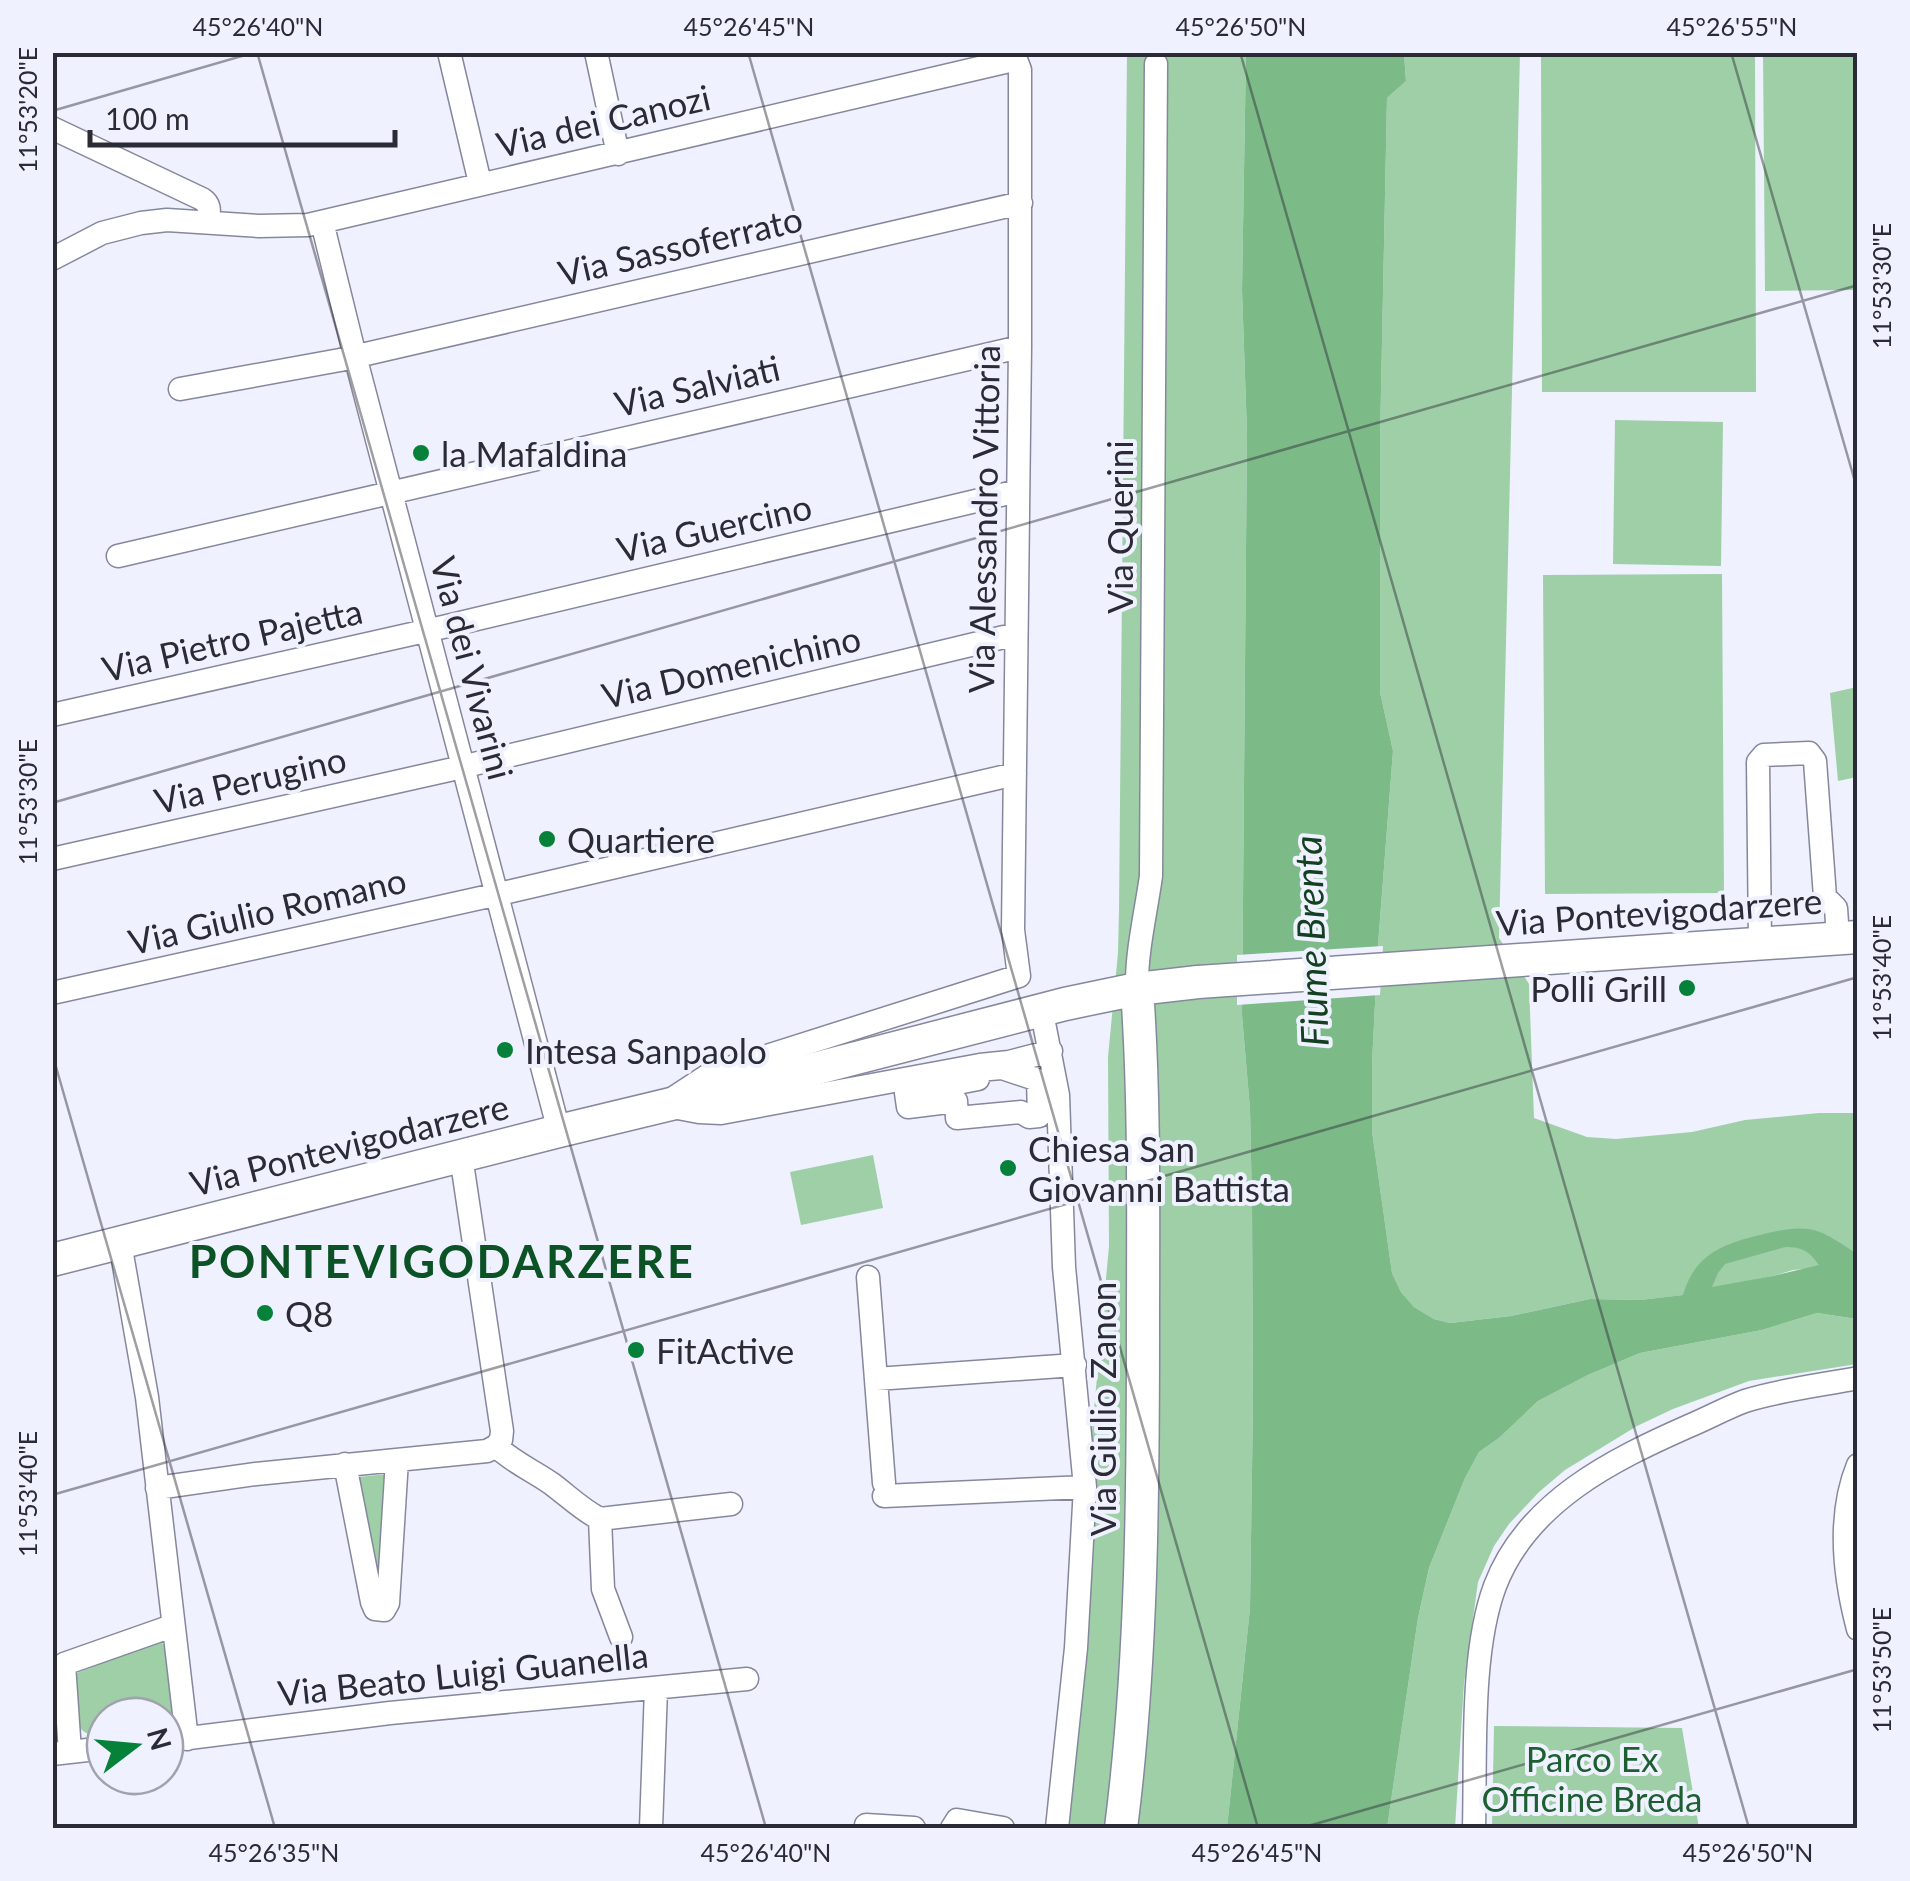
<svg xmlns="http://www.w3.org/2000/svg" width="1910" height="1881" viewBox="0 0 1910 1881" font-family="Lato,sans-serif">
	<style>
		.green { fill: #9ecfa7 }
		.water { fill: #7cba88; fill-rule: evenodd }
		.pier { fill: #eff1ff }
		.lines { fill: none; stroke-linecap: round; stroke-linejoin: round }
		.street-casing { stroke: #85889c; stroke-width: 25 }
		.secondary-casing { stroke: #85889c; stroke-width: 35 }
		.street { stroke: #fff; stroke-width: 22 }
		.secondary { stroke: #fff; stroke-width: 32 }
		.ticks { fill: none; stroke: #2a2b34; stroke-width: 2.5; stroke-opacity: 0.45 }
		.poi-dot { fill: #06813a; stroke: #eff1ff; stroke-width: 4 }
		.labels { text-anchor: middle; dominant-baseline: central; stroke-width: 8; stroke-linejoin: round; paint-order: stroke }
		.street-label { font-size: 35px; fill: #2a2b34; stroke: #eff1ff }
		.poi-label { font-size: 35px; fill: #2a2b34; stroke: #eff1ff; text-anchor: start }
		.park-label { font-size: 35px; fill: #1c5f30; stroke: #eff1ff }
		.water-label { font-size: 38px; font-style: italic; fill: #134020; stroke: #eff1ff }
		.district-label { font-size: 45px; font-weight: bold; letter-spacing: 2.5px; fill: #0b5224; stroke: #eff1ff }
		.neatline { fill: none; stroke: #2a2b34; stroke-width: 4 }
		.ticks-label { font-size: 25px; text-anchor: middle; fill: #2a2b34 }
	</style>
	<rect width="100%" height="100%" fill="#eff1ff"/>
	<path class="green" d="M 1127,53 L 1246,53 L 1242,290 L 1247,433 L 1242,1015 L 1250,1109 L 1252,1205 L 1253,1401 L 1250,1608 L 1227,1828 L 1061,1828 L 1085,1508 L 1109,1246 L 1108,1057 L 1118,953 L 1119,911 Z
		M 1404,53 L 1520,53 L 1499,938 L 1529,984 L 1534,1118 L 1587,1137 L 1616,1139 L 1692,1132 L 1745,1120 L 1819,1113 L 1857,1113 L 1857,1264 L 1793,1270 L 1773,1276 L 1684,1295 L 1640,1300 L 1590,1299 L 1511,1316 L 1450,1323 L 1434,1319 L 1414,1307 L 1401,1292 L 1392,1273 L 1372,1131 L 1372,1063 L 1378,945 L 1393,751 L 1380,692 L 1380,439 L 1387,98 L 1406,81 Z
		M 1763,53 L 1857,53 L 1857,290 L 1765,291 Z
		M 1541,56 L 1755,56 L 1756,392 L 1542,392 Z
		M 1615,420 L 1723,422 L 1721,566 L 1613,564 Z
		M 1722,574 L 1724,893 L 1545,894 L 1543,575 Z
		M 1857,687 L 1857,777 L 1838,781 L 1830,693 Z
		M 873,1155 L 883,1208 L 801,1225 L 790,1172 Z
		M 1817,1313 L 1857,1319 L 1857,1364 L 1749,1381 L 1673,1409 L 1637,1426 L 1565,1470 L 1539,1492 L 1509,1524 L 1494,1546 L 1478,1582 L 1464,1683 L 1455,1828 L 1387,1828 L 1418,1618 L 1429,1568 L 1465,1478 L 1479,1452 L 1499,1438 L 1538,1401 L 1588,1375 L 1640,1353 L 1762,1330 Z
		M 387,1474 L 382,1570 L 375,1570 L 359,1477 Z
		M 157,1642 L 162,1643 L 166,1648 L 174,1718 L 172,1722 L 165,1726 L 165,1716 L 105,1716 L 105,1733 C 93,1734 84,1737 78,1724 L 77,1673 Z
		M 1494,1726 L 1682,1728 L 1699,1828 L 1492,1828 Z"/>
	<path class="water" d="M 1246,53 L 1404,53 L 1406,81 L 1387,98 L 1380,439 L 1380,692 L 1393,751 L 1378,945 L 1372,1063 L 1372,1131 L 1392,1273 L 1401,1292 L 1414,1307 L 1434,1319 L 1450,1323 L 1511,1316 L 1590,1299 L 1640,1300 L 1683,1295 C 1695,1254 1723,1244 1760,1235 C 1776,1231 1792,1227 1808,1229 C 1825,1231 1843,1245 1857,1254 L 1857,1319 L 1817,1313 L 1762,1330 L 1640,1353 L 1588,1375 L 1538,1401 L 1499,1438 L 1479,1452 L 1465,1478 L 1429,1568 L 1418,1618 L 1387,1828 L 1227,1828 L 1250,1608 L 1253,1401 L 1252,1205 L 1250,1109 L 1242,1015 L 1247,433 L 1242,290 ZM 1785,1247 C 1802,1247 1809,1251 1819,1265 L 1773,1276 L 1712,1287 L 1718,1273 L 1725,1264 Z"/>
	<path class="pier" d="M 1383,946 L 1380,995 L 1237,1005 L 1237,955 Z"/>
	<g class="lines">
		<g class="street-casing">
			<path id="street" d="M 449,52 L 480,183
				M 596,52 L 618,154
				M 52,128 L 202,199 C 211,205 209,211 208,222
				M 322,222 L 355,356 L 559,1131
				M 52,259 L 102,233 L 141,223 L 167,220 L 259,226 L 308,225 L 1009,61 L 1017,62 L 1020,70 L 1020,347 L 1013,930 L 1019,976
				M 180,389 L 340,360 L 1021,203
				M 118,556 L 1020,347
				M 52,715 L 443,627 L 1018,491
				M 52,859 L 449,770 L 1004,637 L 1016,640
				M 1760,943 L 1758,762 L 1764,755 L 1809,753 L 1815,761 L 1825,897 L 1836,908 L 1838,938
				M 1137,989 C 1136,953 1146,912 1151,876 L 1156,64
				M 52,993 L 512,891 L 1015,774
				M 1044,1023 L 1058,1095 L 1064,1267 L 1085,1487 L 1076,1648 L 1057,1828
				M 1002,1068 L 1038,1080 L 1039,1116 L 1029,1117 L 1021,1112 L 957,1118 L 956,1101 L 908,1107 L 906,1093 L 978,1079 L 977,1070 Z
				M 675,1097 L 710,1074 L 1019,976
				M 678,1108 L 699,1112 L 721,1113 L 980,1065 L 1009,1062 L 1051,1051
				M 461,1156 L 502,1431 L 501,1440 L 496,1446
				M 120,1243 L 147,1397 L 187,1739
				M 868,1277 L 884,1483
				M 876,1379 L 1075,1365
				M 496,1446 C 512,1462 534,1471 552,1484 C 568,1496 582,1510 600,1519 L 731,1504
				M 345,1464 L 372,1602 L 375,1609 L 384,1610 L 388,1603 L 397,1460
				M 1858,1465 C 1837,1516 1844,1576 1858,1629
				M 157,1488 L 256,1474 L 487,1451 L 496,1446
				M 884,1496 L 1085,1487
				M 600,1519 L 603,1589 L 621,1637
				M 165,1741 L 390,1713 L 747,1679
				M 70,1752 L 64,1664 L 172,1626
				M 52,1754 L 105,1748
				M 866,1825 L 914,1828
				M 651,1828 L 656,1689
				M 952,1828 L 957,1820 L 1003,1828
				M 1474,1828 C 1476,1756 1470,1653 1495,1586 C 1527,1502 1612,1460 1689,1426 C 1708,1418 1726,1408 1745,1401 C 1779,1390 1822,1385 1858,1378"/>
		</g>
		<g class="secondary-casing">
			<path id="secondary" d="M 52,1260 L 559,1131 L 779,1078 L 1065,1004 L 1137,989 L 1198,982 L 1858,937
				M 1121,1828 C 1142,1663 1143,1496 1143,1329 C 1143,1216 1145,1102 1137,989"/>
		</g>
		<use href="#street" class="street"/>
		<use href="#secondary" class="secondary"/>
	</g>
	<path class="ticks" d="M 257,52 L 766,1828M 748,52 L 1258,1828M 1240,52 L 1749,1828M 1731,52 L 1858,492M 52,111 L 256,52M 52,803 L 1858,285M 52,1053 L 275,1828M 52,1495 L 1858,977M 1301,1828 L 1858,1669"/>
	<g class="poi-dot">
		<circle cx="421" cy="453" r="10"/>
		<circle cx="547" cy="839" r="10"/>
		<circle cx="1687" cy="988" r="10"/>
		<circle cx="505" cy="1050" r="10"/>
		<circle cx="1008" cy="1168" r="10"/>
		<circle cx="265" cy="1313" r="10"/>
		<circle cx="636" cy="1350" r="10"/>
	</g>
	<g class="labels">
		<g class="street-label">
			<text transform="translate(603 120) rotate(-13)">Via dei Canozi</text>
			<text transform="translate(680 245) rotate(-13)">Via Sassoferrato</text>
			<text transform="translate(697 385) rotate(-13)">Via Salviati</text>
			<text transform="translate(983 519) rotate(-89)">Via Alessandro Vittoria</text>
			<text transform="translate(714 527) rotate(-13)">Via Guercino</text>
			<text transform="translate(1119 527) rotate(-90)">Via Querini</text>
			<text transform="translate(232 639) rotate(-13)">Via Pietro Pajetta</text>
			<text transform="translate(731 666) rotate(-13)">Via Domenichino</text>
			<text transform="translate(473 668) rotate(75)">Via dei Vivarini</text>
			<text transform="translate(250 779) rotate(-13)">Via Perugino</text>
			<text transform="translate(267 910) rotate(-13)">Via Giulio Romano</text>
			<text transform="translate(1659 911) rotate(-4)">Via Pontevigodarzere</text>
			<text transform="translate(349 1144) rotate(-14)">Via Pontevigodarzere</text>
			<text transform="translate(1102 1409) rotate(-90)">Via Giulio Zanon</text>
			<text transform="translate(463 1673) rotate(-6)">Via Beato Luigi Guanella</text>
		</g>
		<g class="poi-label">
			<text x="441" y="453">la Mafaldina</text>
			<text x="567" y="839">Quartiere</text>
			<text x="1667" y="988" text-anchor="end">Polli Grill</text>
			<text x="525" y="1050">Intesa Sanpaolo</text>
			<text x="1028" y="1148">Chiesa San<tspan x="1028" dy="40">Giovanni Battista</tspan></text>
			<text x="285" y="1313">Q8</text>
			<text x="656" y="1350">FitActive</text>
		</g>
		<g class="park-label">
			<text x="1592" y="1758">Parco Ex<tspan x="1592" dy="40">Officine Breda</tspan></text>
		</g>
		<g class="water-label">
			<text transform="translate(1310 941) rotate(-92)">Fiume Brenta</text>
		</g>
		<g class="district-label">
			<text x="442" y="1261">PONTEVIGODARZERE</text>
		</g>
	</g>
	<rect width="1910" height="1881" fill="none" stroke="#eff1ff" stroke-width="110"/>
	<g transform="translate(135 1746) rotate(74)"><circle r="48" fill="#eff1ff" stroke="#a0a2ae" stroke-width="2.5"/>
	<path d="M0-8L18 38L0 25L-18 38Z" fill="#06813a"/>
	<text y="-15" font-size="28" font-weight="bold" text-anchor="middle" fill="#2a2b34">N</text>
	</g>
	<path d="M90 130v15h305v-15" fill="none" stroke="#2a2b34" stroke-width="5"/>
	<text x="105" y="130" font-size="30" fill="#2a2b34" stroke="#eff1ff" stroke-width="8" paint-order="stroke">100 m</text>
	<rect x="55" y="55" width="1800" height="1771" class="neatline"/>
	<g class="ticks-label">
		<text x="258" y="36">45°26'40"N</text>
		<text x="749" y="36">45°26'45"N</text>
		<text x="1241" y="36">45°26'50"N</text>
		<text x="1732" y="36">45°26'55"N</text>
		<text transform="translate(28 110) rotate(-90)" y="9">11°53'20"E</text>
		<text transform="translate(1882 286) rotate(-90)" y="9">11°53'30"E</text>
		<text transform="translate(28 802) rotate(-90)" y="9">11°53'30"E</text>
		<text transform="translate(1882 978) rotate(-90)" y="9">11°53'40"E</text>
		<text transform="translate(28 1494) rotate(-90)" y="9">11°53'40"E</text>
		<text transform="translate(1882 1670) rotate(-90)" y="9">11°53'50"E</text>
		<text x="274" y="1862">45°26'35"N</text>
		<text x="766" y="1862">45°26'40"N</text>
		<text x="1257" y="1862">45°26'45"N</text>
		<text x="1748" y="1862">45°26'50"N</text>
	</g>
</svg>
